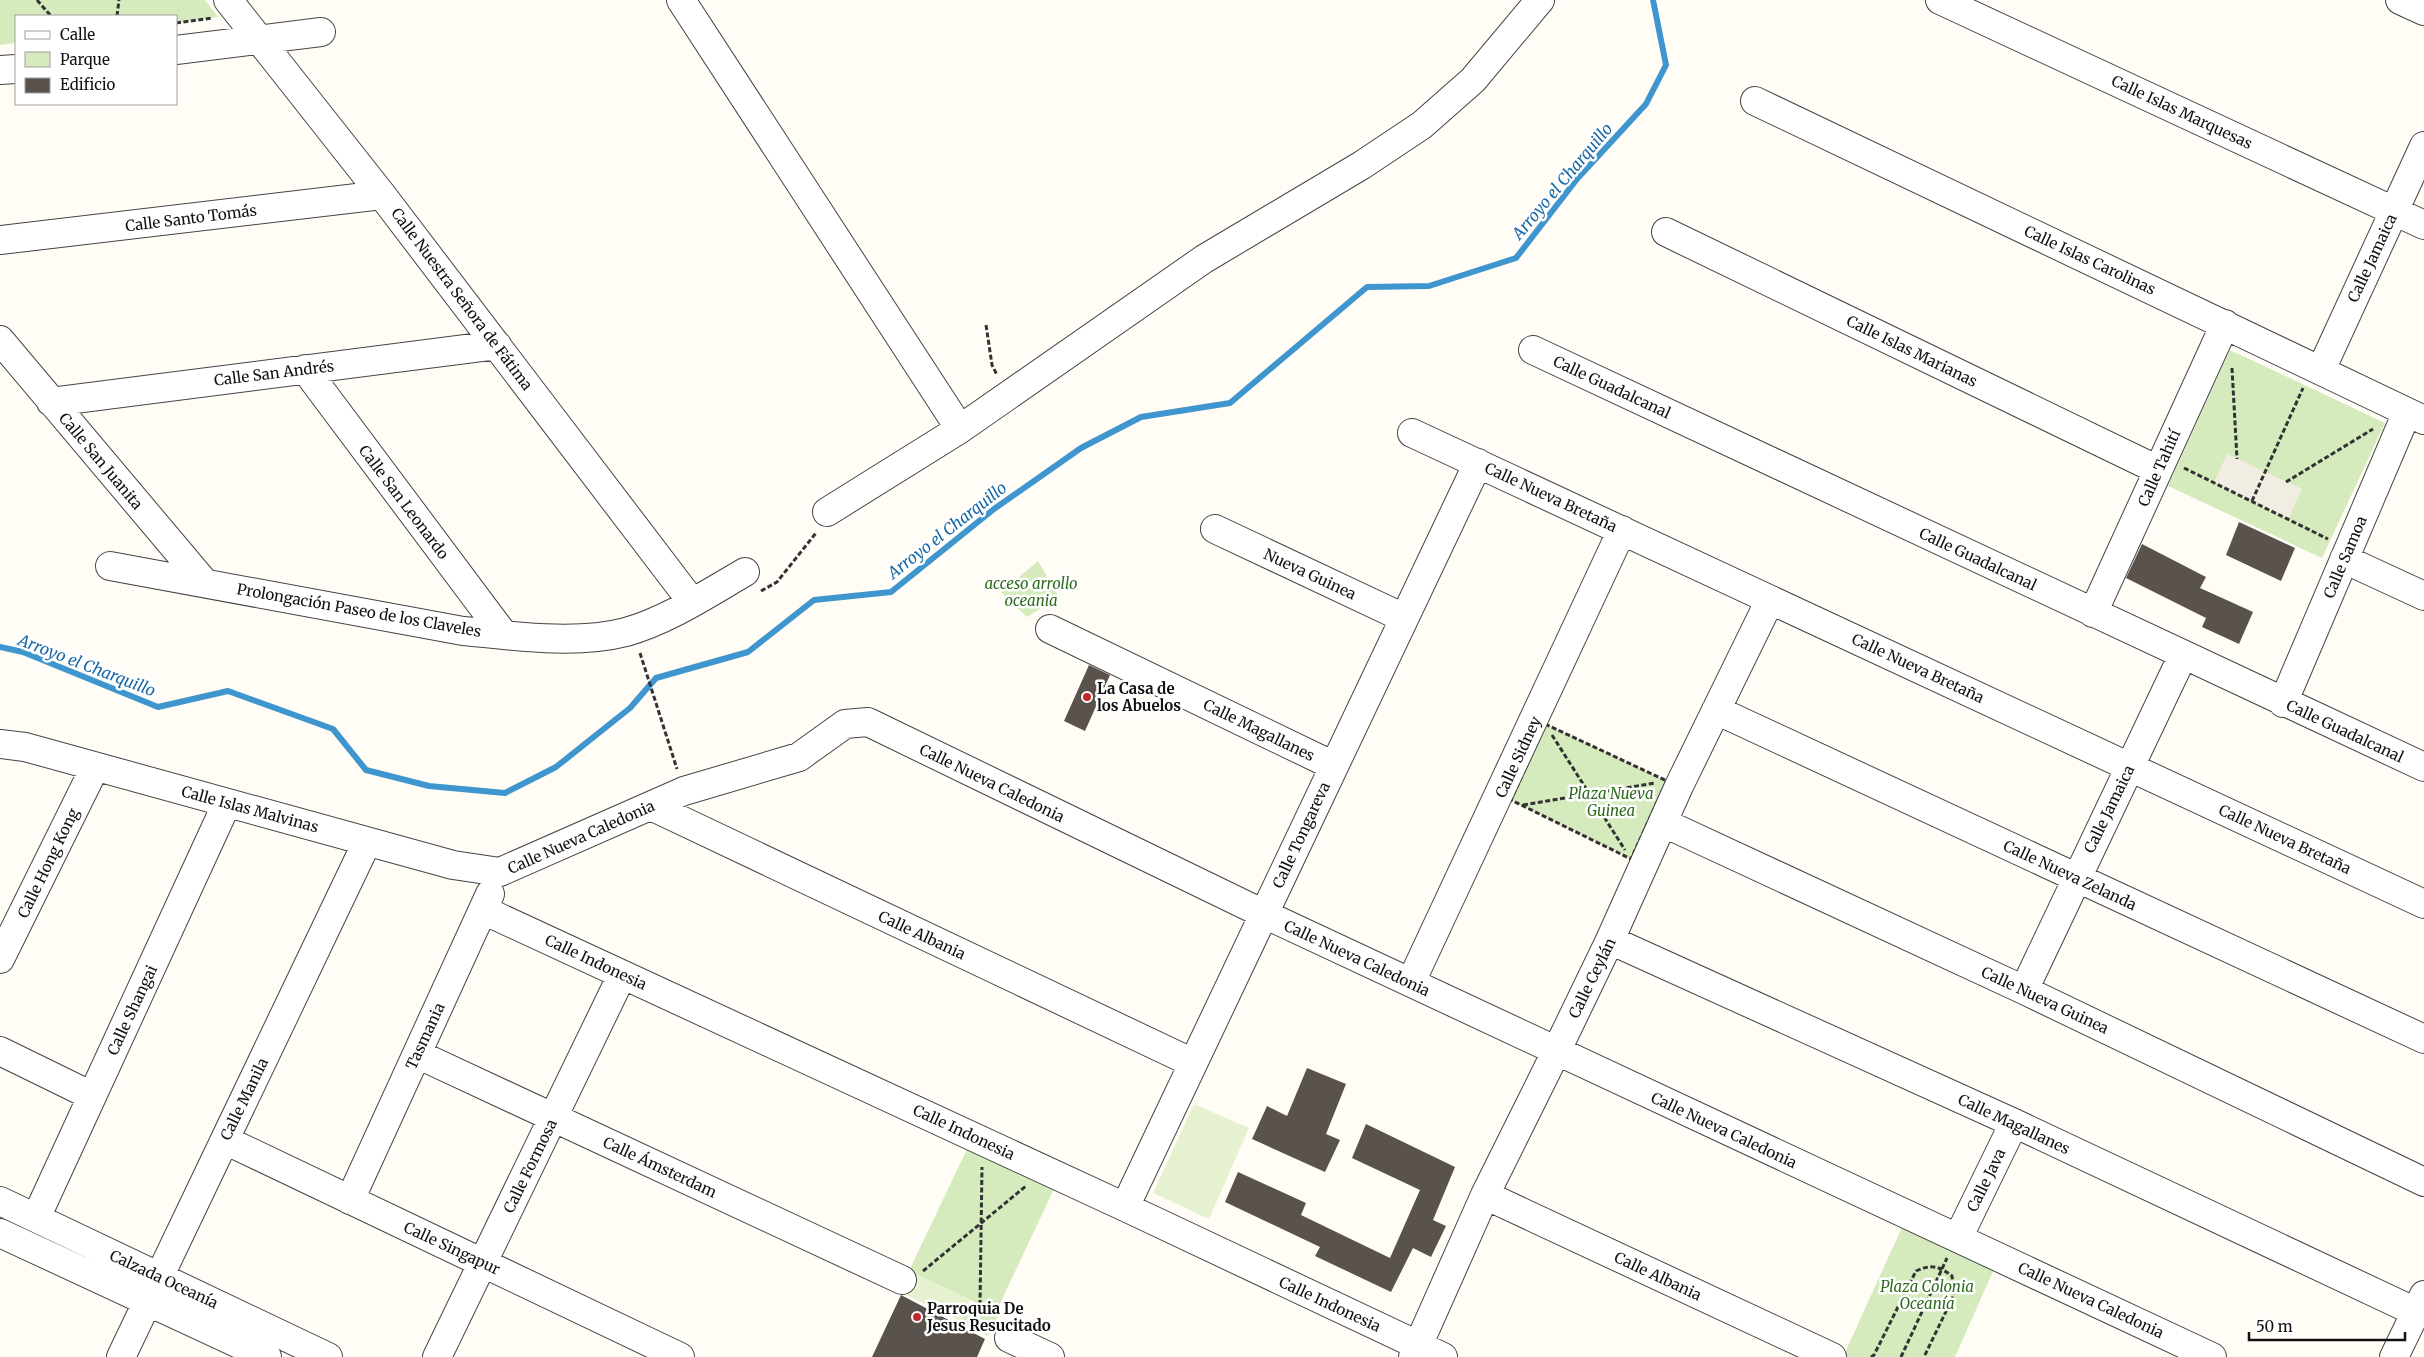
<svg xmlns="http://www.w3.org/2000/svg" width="2424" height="1357" viewBox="0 0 2424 1357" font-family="Merriweather,serif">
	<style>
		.green { fill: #d5ebbd }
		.pitch { fill: #e6f2cf }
		.plaza { fill: #f1ede2 }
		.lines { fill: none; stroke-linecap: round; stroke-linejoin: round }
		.stream { stroke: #3f96cf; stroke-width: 6 }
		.building { fill: #5a524d }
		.minor-casing { stroke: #444; stroke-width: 30 }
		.path { stroke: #333; stroke-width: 3; stroke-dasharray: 5 2.5; stroke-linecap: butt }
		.minor { stroke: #fff; stroke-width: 28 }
		.poi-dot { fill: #c4262e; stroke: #fff; stroke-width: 2 }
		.labels { text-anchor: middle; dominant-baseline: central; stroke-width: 5; stroke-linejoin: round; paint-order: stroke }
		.street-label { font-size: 15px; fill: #111; stroke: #fff }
		.park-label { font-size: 15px; font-style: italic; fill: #2f6b1f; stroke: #fff }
		.poi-label { font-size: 15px; font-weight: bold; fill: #111; stroke: #fff; text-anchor: start }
		.water-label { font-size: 16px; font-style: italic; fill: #1768a6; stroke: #fff }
	</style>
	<rect width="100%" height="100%" fill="#fffdf5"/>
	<path class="green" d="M 0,0 L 205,0 L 218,17 L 176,23 L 176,16 L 16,16 L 16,43 L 0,45 Z
		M 2230,350 L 2385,423 L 2322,558 L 2168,486 Z
		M 1038,561 L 1059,597 L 1027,617 L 1001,592 Z
		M 1540,721 L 1667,781 L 1631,859 L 1506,798 Z
		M 969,1145 L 1055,1187 L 996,1312 L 909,1271 Z
		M 1903,1225 L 1995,1267 L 1955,1357 L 1843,1357 Z
		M 970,1302 L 998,1316 L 988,1336 L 960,1322 Z"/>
	<path class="pitch" d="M 1194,1104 L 1249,1128 L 1209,1219 L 1153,1193 Z
		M 916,1274 L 970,1300 L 960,1321 L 906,1295 Z"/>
	<path class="plaza" d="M 2227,454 L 2302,489 L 2288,519 L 2214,483 Z"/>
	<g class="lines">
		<path class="stream" d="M 0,647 L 23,652 L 158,707 L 228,691 L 333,729 L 366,770 L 429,786 L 505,793 L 556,767 L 630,708 L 656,678 L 748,652 L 814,600 L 891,592 L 994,509 L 1081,448 L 1141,417 L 1230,403 L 1367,287 L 1429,286 L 1516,258 L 1577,179 L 1646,104 L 1666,65 L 1653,0"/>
	</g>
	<path class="building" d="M 2239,522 L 2295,548 L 2281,581 L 2226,555 Z
		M 2142,544 L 2206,577 L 2200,588 L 2253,612 L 2239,644 L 2202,627 L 2206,618 L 2126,578 Z
		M 1089,665 L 1110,675 L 1085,731 L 1064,721 Z
		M 1307,1068 L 1346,1084 L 1326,1134 L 1340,1140 L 1325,1172 L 1252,1139 L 1267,1106 L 1287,1116 Z
		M 1366,1124 L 1455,1167 L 1433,1220 L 1446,1226 L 1431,1257 L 1413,1248 L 1391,1292 L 1315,1256 L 1320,1247 L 1225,1202 L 1238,1172 L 1306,1203 L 1301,1215 L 1390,1258 L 1420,1190 L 1352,1158 Z
		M 901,1295 L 985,1339 L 977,1357 L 872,1357 Z"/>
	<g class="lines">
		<g class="minor-casing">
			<path id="minor" d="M 228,0 L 382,195 L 692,602
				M 681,0 L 960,429
				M 1940,0 L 2424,225
				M 2400,0 L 2424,11
				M 176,50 L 321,32
				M 0,70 L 16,69
				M 1755,101 L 2424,420
				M 1666,232 L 2158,470
				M 0,240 L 382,195
				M 0,340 L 203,581
				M 1533,350 L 2424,767
				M 305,369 L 504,635
				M 2321,370 L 2424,146
				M 51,402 L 497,345
				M 1412,433 L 2424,904
				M 827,512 L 960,429 L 1204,259 L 1362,165 L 1422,125 L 1473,80 L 1540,0
				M 1215,529 L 1404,618
				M 2344,559 L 2424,596
				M 110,566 L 463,631 C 514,636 576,645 626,632 C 668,620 707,594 745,572
				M 2093,613 L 2225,324
				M 1050,629 L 1334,766
				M 2283,703 L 2407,412
				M 1716,710 L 2424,1039
				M 0,744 L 25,747 L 453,865 L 500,872
				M 651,806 L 1193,1063
				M 1664,823 L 2024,990 L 2424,1182
				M 500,872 L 684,791 L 799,757 L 845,724 L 868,722 L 1264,914 L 2212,1357
				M 483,910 L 1125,1207 L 1443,1357
				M 1610,940 L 2014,1123 L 2416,1312
				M 0,959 L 95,767
				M 1411,982 L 1622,530
				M 2024,990 L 2183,655
				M 0,1051 L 92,1096
				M 417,1054 L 902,1280
				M 225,1140 L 680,1357
				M 1485,1195 L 1832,1357
				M 350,1200 L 490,894
				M 0,1201 L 328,1357
				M 1125,1207 L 1478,463
				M 36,1218 L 227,803
				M 0,1233 L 267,1357
				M 1958,1238 L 2014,1123
				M 1009,1338 L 1050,1357
				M 121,1357 L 367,842
				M 437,1357 L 622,975
				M 1413,1357 L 1485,1195 L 1556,1052 L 1610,940 L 1679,786 L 1770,600
				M 2394,1357 L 2424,1295"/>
		</g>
		<path class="path" d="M 37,0 L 51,16
			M 117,16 L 119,0
			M 176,23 L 213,18
			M 986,325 L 992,365 L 997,375
			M 2232,368 L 2237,459
			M 2184,468 L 2328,539
			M 2286,482 L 2373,429
			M 2252,501 L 2303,388
			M 761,591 L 777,582 L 816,533
			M 640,653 L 677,769
			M 1545,724 L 1667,781 L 1631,859 L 1511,800 Z
			M 1552,735 L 1625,850
			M 1523,805 L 1655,783
			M 923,1271 L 1026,1186
			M 980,1305 L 982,1167
			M 1871,1357 L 1874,1355 L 1916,1271 C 1931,1264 1939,1266 1952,1276 L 1954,1295 L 1924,1357
			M 1901,1357 L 1947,1258"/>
		<use href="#minor" class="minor"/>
	</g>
	<g class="poi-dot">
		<circle cx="1087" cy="697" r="5"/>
		<circle cx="917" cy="1317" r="5"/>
	</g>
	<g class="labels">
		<g class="street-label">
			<text transform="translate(2182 112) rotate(25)">Calle Islas Marquesas</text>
			<text transform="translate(191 218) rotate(-7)">Calle Santo Tomás</text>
			<text transform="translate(2372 258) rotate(-65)">Calle Jamaica</text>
			<text transform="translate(2090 260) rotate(25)">Calle Islas Carolinas</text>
			<text transform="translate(462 299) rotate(53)">Calle Nuestra Señora de Fátima</text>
			<text transform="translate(1912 351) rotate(26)">Calle Islas Marianas</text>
			<text transform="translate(274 373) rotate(-7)">Calle San Andrés</text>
			<text transform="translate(1612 387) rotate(25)">Calle Guadalcanal</text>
			<text transform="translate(101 461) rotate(50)">Calle San Juanita</text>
			<text transform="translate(2159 468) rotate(-66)">Calle Tahití</text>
			<text transform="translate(1551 497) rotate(25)">Calle Nueva Bretaña</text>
			<text transform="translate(404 502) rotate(53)">Calle San Leonardo</text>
			<text transform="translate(2345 557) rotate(-67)">Calle Samoa</text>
			<text transform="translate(1978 559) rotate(25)">Calle Guadalcanal</text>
			<text transform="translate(1310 574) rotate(25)">Nueva Guinea</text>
			<text transform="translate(359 610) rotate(10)">Prolongación Paseo de los Claveles</text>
			<text transform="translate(1918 668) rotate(25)">Calle Nueva Bretaña</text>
			<text transform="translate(1259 730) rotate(26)">Calle Magallanes</text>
			<text transform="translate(2345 731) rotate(25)">Calle Guadalcanal</text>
			<text transform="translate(1518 757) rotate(-65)">Calle Sidney</text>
			<text transform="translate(992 783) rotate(26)">Calle Nueva Caledonia</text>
			<text transform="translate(250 809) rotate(15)">Calle Islas Malvinas</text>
			<text transform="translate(2109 809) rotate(-64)">Calle Jamaica</text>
			<text transform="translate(1301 835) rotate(-65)">Calle Tongareva</text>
			<text transform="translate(581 837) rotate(-24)">Calle Nueva Caledonia</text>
			<text transform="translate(2285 839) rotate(25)">Calle Nueva Bretaña</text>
			<text transform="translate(48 863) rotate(-64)">Calle Hong Kong</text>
			<text transform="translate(2070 875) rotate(25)">Calle Nueva Zelanda</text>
			<text transform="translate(922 935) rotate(25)">Calle Albania</text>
			<text transform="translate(1357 958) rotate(25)">Calle Nueva Caledonia</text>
			<text transform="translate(596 962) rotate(25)">Calle Indonesia</text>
			<text transform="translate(1592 978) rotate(-64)">Calle Ceylán</text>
			<text transform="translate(2045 1000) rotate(25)">Calle Nueva Guinea</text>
			<text transform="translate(132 1010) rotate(-65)">Calle Shangai</text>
			<text transform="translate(425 1036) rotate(-65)">Tasmania</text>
			<text transform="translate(244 1099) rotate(-64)">Calle Manila</text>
			<text transform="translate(2014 1124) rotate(25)">Calle Magallanes</text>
			<text transform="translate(1724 1130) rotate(25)">Calle Nueva Caledonia</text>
			<text transform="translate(964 1132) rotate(25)">Calle Indonesia</text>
			<text transform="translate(530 1166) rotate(-64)">Calle Formosa</text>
			<text transform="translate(660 1167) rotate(25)">Calle Ámsterdam</text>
			<text transform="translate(1986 1180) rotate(-64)">Calle Java</text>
			<text transform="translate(452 1248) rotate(25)">Calle Singapur</text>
			<text transform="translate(1658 1276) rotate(25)">Calle Albania</text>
			<text transform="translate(164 1279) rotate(25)">Calzada Oceanía</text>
			<text transform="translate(2091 1300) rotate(25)">Calle Nueva Caledonia</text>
			<text transform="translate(1330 1304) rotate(25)">Calle Indonesia</text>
		</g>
		<g class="park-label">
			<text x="1031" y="583">acceso arrollo<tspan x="1031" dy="17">oceania</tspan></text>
			<text x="1611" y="793">Plaza Nueva<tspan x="1611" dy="17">Guinea</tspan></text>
			<text x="1927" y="1286">Plaza Colonia<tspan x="1927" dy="17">Oceanía</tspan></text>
		</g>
		<g class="poi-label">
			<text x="1097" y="688">La Casa de<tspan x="1097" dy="17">los Abuelos</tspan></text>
			<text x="927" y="1308">Parroquia De<tspan x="927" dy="17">Jesus Resucitado</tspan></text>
		</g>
		<g class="water-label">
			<text transform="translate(1562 181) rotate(-50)">Arroyo el Charquillo</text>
			<text transform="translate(947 530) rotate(-38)">Arroyo el Charquillo</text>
			<text transform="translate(87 665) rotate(21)">Arroyo el Charquillo</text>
		</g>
	</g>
	<rect x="15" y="15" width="162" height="90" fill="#ffffff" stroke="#a0a0a0"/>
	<rect x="25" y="31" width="25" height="8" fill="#ffffff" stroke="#a0a0a0"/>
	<text x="60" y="40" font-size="15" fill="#111111">Calle</text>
	<rect x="25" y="52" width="25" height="15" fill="#d5ebbd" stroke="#a0a0a0"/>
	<text x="60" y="65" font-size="15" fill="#111111">Parque</text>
	<rect x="25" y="78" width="25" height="15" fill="#5a524d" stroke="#a0a0a0"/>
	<text x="60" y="90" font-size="15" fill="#111111">Edificio</text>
	<path d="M2249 1332v8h156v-8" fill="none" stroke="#111111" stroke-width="2.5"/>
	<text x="2256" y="1332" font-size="15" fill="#111111" stroke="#ffffff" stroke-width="4" paint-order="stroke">50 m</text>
</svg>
